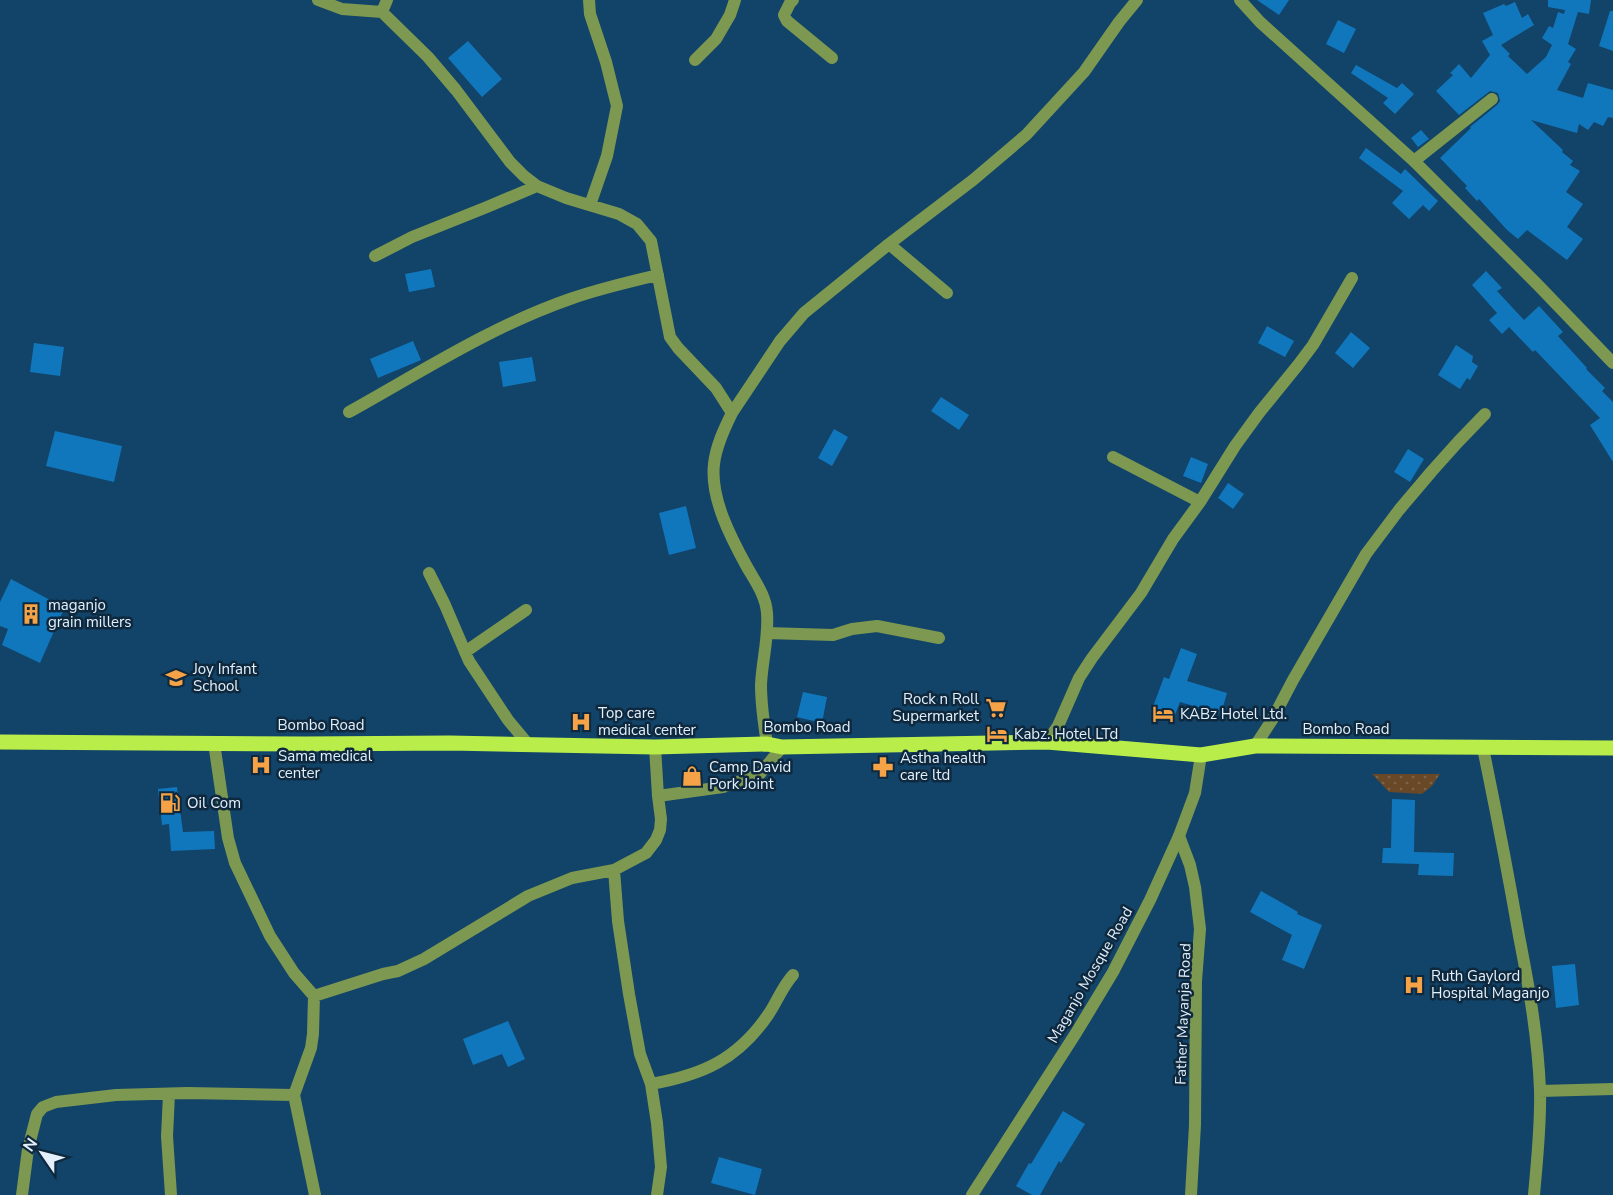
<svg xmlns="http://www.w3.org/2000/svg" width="1613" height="1195" viewBox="0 0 1613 1195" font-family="'Nunito Sans',sans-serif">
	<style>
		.green { fill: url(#green-dots) }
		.building { fill: #1177bc }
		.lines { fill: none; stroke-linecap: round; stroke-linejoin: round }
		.minor { stroke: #7d9850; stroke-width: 12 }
		.tertiary { stroke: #7d9850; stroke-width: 12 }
		.primary { stroke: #b9ee4a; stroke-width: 15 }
		.labels { text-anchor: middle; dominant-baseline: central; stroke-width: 5; stroke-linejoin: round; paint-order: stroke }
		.poi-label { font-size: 15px; fill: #e3f0fb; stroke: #0e283e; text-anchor: start }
		.street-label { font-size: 15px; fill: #e3f0fb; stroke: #0e283e }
	</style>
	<defs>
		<pattern id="green-dots" width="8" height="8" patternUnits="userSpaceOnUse" patternTransform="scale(1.5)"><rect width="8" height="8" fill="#684827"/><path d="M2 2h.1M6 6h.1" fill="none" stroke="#7d6347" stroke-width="1.8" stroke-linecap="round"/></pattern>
	</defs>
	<rect width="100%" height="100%" fill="#124368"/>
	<path class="green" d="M 1372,774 L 1440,774 L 1432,786 L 1422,794 L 1389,792 Z"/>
	<path class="building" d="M 1257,0 L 1289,0 L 1279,15 Z
		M 1548,0 L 1591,0 L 1589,14 L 1578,12 L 1568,44 L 1576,49 L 1568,62 L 1571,64 L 1557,90 L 1583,98 L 1588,83 L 1613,90 L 1613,118 L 1608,117 L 1603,126 L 1594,122 L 1588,130 L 1579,124 L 1577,133 L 1531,120 L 1563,150 L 1562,152 L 1573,161 L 1570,165 L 1580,171 L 1566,192 L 1583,204 L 1567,227 L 1583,239 L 1567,260 L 1527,230 L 1518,239 L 1507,230 L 1479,199 L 1477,201 L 1465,188 L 1467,186 L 1440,158 L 1471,128 L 1470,127 L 1497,105 L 1500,101 L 1498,93 L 1490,91 L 1459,115 L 1436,91 L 1453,75 L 1450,73 L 1459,64 L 1471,78 L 1490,55 L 1482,41 L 1493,35 L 1483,13 L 1504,4 L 1506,6 L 1515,2 L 1522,18 L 1528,14 L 1534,25 L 1501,45 L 1510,54 L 1508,56 L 1527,74 L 1546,57 L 1552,45 L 1542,38 L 1549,26 L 1553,28 L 1558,12 L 1564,14 L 1565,10 L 1548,7 Z
		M 1610,11 L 1613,11 L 1613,51 L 1599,46 Z
		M 1338,20 L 1356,29 L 1344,53 L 1326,44 Z
		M 468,41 L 502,79 L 482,97 L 448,58 Z
		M 1356,65 L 1397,88 L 1402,83 L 1414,94 L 1395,114 L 1383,103 L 1388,98 L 1351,73 Z
		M 1421,130 L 1429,139 L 1418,147 L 1411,138 Z
		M 1366,148 L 1401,174 L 1405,169 L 1438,201 L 1429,211 L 1423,205 L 1409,219 L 1392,203 L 1403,191 L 1359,158 Z
		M 431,269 L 435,287 L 409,292 L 405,274 Z
		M 1486,271 L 1502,288 L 1497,291 L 1524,320 L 1539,306 L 1563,332 L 1558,336 L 1587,368 L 1586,369 L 1605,388 L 1602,391 L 1613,402 L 1613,462 L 1590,425 L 1600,418 L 1535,350 L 1533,352 L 1509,327 L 1502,334 L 1489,320 L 1497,313 L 1472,285 Z
		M 1267,326 L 1294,341 L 1285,357 L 1258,343 Z
		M 1351,332 L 1370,348 L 1353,368 L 1335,353 Z
		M 413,341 L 421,360 L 378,378 L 370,359 Z
		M 34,343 L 64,347 L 60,376 L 30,372 Z
		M 1456,345 L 1473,356 L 1472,362 L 1478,366 L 1470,380 L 1467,378 L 1460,389 L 1438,375 Z
		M 532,357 L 536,381 L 503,387 L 499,362 Z
		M 941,397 L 969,415 L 959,430 L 931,411 Z
		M 834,429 L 848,437 L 832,466 L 818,458 Z
		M 55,431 L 122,446 L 114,482 L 46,466 Z
		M 1408,449 L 1424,459 L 1410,482 L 1394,472 Z
		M 1191,457 L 1208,464 L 1201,483 L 1183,476 Z
		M 1228,483 L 1244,494 L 1233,509 L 1218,498 Z
		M 686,506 L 696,548 L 669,555 L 659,513 Z
		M 11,579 L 50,600 L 67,602 L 40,663 L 2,645 L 8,629 L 0,626 L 0,602 Z
		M 1181,648 L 1197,654 L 1187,681 L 1227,693 L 1221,714 L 1180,702 L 1173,720 L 1151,712 L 1164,677 L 1169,679 Z
		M 803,692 L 827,697 L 822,723 L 797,717 Z
		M 177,787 L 183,832 L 214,831 L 215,849 L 171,851 L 169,824 L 162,825 L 158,789 Z
		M 1392,799 L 1415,800 L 1414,852 L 1454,853 L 1453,876 L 1418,875 L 1419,864 L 1382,863 L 1383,848 L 1391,848 Z
		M 1261,891 L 1298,912 L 1297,914 L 1322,925 L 1304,969 L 1282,960 L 1292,935 L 1250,912 Z
		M 1575,964 L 1579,1005 L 1556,1008 L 1552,966 Z
		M 508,1021 L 525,1059 L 508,1067 L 502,1054 L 473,1065 L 463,1039 Z
		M 1063,1111 L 1085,1124 L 1061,1163 L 1059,1161 L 1040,1195 L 1032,1195 L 1016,1186 L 1029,1163 L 1031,1164 Z
		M 719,1157 L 762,1169 L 755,1195 L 711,1183 Z"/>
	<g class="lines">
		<path class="minor" d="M 318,0 L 342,9 L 382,12 L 387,0
			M 589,0 L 590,14 L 606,62 L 617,106 L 607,156 L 590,205
			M 793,0 L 790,3 L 784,15 L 787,21 L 832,58
			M 382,12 L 428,57 L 456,90 L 510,162 L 524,176 L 537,186 L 566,198 L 619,214 L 637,224 L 651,241 L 670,337 L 678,348 L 716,388 L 732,413 C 724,429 716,446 714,464 C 710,498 731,538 747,567 C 755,581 766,596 767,613 C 769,637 762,661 761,685 C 761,705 764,725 767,744
			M 695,60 L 716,39 L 730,15 L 735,0
			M 1414,161 L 1492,99
			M 889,244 L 947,293
			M 375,256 L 412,237 L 487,207 L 537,186
			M 349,412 C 421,372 492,326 570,299 C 598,289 628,282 658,275
			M 732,413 L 780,341 L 804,313 L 889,244 L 973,180 L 1026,135 L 1084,72 L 1119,22 L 1137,0
			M 1113,457 L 1200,502
			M 429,573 L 445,605 L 469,661 L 508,720 L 528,744
			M 767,633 L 833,635 L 852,629 L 877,626 L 939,638
			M 465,652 L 526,610
			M 1047,742 L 1058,726 L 1079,678 L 1092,658 L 1141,593 L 1173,539 L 1200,502 L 1235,446 L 1259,413 L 1298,365 L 1313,345 L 1352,278
			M 214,743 L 228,838 L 235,863 L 270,936 L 294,973 L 314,996 L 313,1034 L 311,1048 L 294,1095 L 315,1195
			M 1255,746 L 1272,720 L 1293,680 L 1366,554 L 1399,510 L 1432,471 L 1458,442 L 1485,414
			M 1483,748 C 1496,811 1508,873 1519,936 C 1529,987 1538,1038 1540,1090 C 1541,1125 1537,1160 1534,1195
			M 658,796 L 723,787 L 759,775 L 782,747
			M 1179,836 L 1190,865 L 1195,887 L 1200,929 L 1196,981 L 1195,1125 L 1191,1195
			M 614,870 L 618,921 L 629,994 L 640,1054 L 651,1084 L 657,1123 L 661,1167 L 657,1195
			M 314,996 L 383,974 L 398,971 L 424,959 L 528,896 L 572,878 L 614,870 L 646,853 L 656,840 L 660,830 L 661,819 L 658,796 L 655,747
			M 651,1084 C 702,1075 737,1060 768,1015 C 777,1002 782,987 793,975
			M 1540,1091 L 1613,1089
			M 169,1094 L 167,1136 L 171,1195
			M 22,1195 L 28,1149 L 37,1114 L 43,1107 L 56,1102 L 116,1095 L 187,1093 L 294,1095"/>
		<path class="tertiary" d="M 1240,0 L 1260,22 L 1414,161 L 1537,284 L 1613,363
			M 972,1195 L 1076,1033 L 1113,972 L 1150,900 L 1179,836 L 1195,793 L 1201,755"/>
		<path class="primary" d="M 0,742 L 305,744 L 450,743 L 655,747 L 767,744 L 782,747 L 1047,742 L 1201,755 L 1255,746 L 1613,748"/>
	</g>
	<defs>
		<g id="building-bare" transform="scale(1.62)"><path d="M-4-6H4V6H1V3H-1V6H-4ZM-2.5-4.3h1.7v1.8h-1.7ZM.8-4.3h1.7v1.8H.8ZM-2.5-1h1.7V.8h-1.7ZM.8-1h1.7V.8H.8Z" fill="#f5a346" stroke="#0e283e" stroke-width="2.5" paint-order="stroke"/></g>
		<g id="school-bare" transform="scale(1.62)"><path d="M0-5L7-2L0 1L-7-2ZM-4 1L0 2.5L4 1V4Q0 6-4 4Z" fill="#f5a346" stroke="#0e283e" stroke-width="2.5" paint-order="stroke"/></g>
		<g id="supermarket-bare" transform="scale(1.62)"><path d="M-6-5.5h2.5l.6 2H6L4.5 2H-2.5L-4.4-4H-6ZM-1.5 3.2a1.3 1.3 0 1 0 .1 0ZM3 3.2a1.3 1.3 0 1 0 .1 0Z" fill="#f5a346" stroke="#0e283e" stroke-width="2.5" paint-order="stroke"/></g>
		<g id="hotel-bare" transform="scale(1.62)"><path d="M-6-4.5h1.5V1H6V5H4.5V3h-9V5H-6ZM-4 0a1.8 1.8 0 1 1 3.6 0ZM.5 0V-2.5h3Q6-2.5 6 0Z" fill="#f5a346" stroke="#0e283e" stroke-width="2.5" paint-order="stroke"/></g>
		<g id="hospital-bare" transform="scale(1.62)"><path d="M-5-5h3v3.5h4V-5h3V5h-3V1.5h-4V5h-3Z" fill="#f5a346" stroke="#0e283e" stroke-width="2.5" paint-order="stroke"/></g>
		<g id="pharmacy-bare" transform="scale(1.62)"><path d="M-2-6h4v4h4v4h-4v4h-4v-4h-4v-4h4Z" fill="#f5a346" stroke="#0e283e" stroke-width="2.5" paint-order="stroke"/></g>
		<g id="shop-bare" transform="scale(1.62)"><path d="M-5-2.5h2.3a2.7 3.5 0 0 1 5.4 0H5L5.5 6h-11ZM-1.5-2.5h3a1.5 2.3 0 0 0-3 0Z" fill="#f5a346" stroke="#0e283e" stroke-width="2.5" paint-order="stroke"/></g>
		<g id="fuel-bare" transform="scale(1.62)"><path d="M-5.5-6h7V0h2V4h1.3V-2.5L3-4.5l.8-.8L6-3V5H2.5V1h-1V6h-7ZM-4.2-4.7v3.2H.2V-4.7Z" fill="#f5a346" stroke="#0e283e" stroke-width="2.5" paint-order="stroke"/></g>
	</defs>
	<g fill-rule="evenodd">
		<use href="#building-bare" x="31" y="614"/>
		<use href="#school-bare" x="176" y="678"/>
		<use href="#supermarket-bare" x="996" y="708"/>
		<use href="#hotel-bare" x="1163" y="714"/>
		<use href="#hospital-bare" x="581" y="722"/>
		<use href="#hotel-bare" x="997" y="734"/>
		<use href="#hospital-bare" x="261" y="765"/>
		<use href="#pharmacy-bare" x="883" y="767"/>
		<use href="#shop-bare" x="692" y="776"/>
		<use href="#fuel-bare" x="170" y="803"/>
		<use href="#hospital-bare" x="1414" y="985"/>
	</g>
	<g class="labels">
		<g class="poi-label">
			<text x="48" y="605">maganjo<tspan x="48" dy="17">grain millers</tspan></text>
			<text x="193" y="669">Joy Infant<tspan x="193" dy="17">School</tspan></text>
			<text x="979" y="699" text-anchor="end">Rock n Roll<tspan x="979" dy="17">Supermarket</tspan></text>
			<text x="598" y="713">Top care<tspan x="598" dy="17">medical center</tspan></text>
			<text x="1180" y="714">KABz Hotel Ltd.</text>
			<text x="1014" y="734">Kabz. Hotel LTd</text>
			<text x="278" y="756">Sama medical<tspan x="278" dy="17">center</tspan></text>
			<text x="900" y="758">Astha health<tspan x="900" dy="17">care ltd</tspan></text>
			<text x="709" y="767">Camp David<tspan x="709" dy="17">Pork Joint</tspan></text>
			<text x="187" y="803">Oil Com</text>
			<text x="1431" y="976">Ruth Gaylord<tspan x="1431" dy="17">Hospital Maganjo</tspan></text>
		</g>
		<g class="street-label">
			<text x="321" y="725">Bombo Road</text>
			<text x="807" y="727">Bombo Road</text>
			<text x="1346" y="729">Bombo Road</text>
			<text transform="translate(1090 975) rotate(-60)">Maganjo Mosque Road</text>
			<text transform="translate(1183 1014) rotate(-88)">Father Mayanja Road</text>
		</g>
	</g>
	<g transform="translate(42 1153) rotate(305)" stroke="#0e283e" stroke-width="4.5" paint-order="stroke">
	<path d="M0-4.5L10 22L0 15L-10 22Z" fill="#e3f0fb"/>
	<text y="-9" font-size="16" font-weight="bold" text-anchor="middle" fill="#e3f0fb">N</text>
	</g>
</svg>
